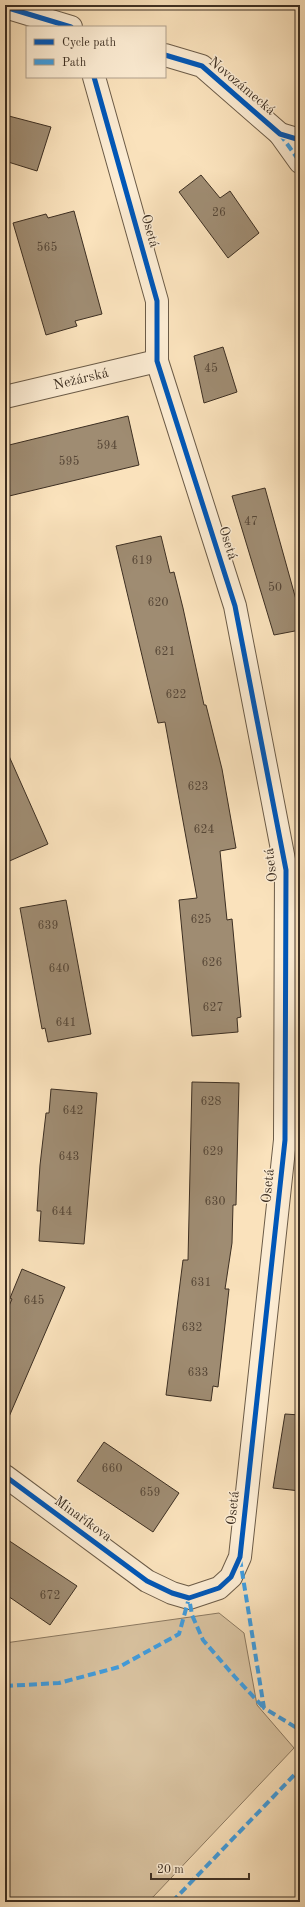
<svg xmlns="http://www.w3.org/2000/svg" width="305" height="1907" viewBox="0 0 305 1907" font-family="'Old Standard TT',serif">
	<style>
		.green { fill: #dac4a2; stroke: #8c7a62 }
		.building { fill: #9f8c72; stroke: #3d2f22 }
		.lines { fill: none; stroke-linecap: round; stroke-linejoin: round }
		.minor-casing { stroke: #6c5c48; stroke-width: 24 }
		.minor { stroke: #fcecd3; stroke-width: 22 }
		.quiet { stroke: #3f9de0; stroke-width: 4; stroke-dasharray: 8 4; stroke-linecap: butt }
		.cycleway-casing { stroke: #fcecd3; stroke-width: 8 }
		.cycleway { stroke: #0057b8; stroke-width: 5 }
		.labels { text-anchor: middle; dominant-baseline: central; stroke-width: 3; stroke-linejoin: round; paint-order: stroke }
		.number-label { font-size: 12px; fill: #564636 }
		.street-label { font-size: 14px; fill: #3d2f22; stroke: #fcecd3 }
	</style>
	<rect width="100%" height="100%" fill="#fae2bc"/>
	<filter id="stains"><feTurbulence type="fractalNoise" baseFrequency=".005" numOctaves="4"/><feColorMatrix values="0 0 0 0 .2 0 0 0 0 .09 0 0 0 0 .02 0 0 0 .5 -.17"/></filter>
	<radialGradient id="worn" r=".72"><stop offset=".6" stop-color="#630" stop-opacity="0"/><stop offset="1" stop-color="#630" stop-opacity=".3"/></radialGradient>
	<path class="green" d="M 219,1613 L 244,1633 L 257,1705 L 294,1748 L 153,1897 L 144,1902 L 5,1902 L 5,1643 Z"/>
	<path class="building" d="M 5,115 L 51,127 L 37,171 L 5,161 Z
		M 201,175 L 220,198 L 230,191 L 259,233 L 228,258 L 179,192 Z
		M 74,211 L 102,314 L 75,321 L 77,326 L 46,335 L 13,223 L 46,214 L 48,218 Z
		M 223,347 L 237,392 L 204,403 L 194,356 Z
		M 128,416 L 139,465 L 5,497 L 5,446 Z
		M 265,488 L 300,614 L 300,630 L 274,635 L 232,496 Z
		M 161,536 L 170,573 L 174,572 L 183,608 L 204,705 L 206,705 L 222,769 L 236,848 L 220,851 L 227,920 L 232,919 L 241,1017 L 237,1018 L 238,1032 L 192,1036 L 179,900 L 197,898 L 165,722 L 158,723 L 116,546 Z
		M 5,747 L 48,844 L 5,863 Z
		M 66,900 L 91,1034 L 48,1042 L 45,1028 L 42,1029 L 20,908 Z
		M 192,1082 L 239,1083 L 236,1205 L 233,1205 L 232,1243 L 225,1289 L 229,1289 L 218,1387 L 213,1386 L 211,1401 L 166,1395 L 183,1260 L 188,1260 Z
		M 51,1089 L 97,1093 L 84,1244 L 39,1241 L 41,1211 L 37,1211 L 40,1165 L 46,1113 L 49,1113 Z
		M 22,1269 L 65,1287 L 5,1426 L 5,1315 L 12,1299 L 10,1298 Z
		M 285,1414 L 300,1415 L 300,1491 L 273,1488 Z
		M 104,1442 L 179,1493 L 153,1532 L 77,1481 Z
		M 5,1538 L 77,1586 L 50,1625 L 5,1594 Z"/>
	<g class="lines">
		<g class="minor-casing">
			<g id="minor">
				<path d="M 5,7 L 71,27"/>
				<path d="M 165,55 L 202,66 L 280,134 L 300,140"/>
				<path d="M 280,134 L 300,162"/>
				<path id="s1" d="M 5,397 L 157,361"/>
				<path d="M 5,1476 L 147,1581 L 172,1593 L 189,1598 L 219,1588 L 231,1577 L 240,1557 L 285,1140 L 286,870 L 235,606 L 157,361 L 157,301 L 94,77"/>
			</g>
		</g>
		<use href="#minor" class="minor"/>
		<path class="quiet" d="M 280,134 L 300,162
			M 240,1559 L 264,1708 L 300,1730
			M 5,1686 L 59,1683 L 119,1667 L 179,1634 L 189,1598 L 192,1615 L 203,1640 L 235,1677 L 264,1708
			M 172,1902 L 300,1769"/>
		<g class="cycleway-casing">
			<path id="cycleway" d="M 5,7 L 71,27
				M 165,55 L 202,66 L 280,134 L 300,140
				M 5,1476 L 147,1581 L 172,1593 L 189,1598 L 219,1588 L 231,1577 L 240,1557 L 285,1140 L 286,870 L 235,606 L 157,361 L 157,301 L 94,77"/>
		</g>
		<use href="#cycleway" class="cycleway"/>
	</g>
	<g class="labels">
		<g class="number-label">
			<text x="219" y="213">26</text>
			<text x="47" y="248">565</text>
			<text x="211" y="369">45</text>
			<text x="107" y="446">594</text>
			<text x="69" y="462">595</text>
			<text x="251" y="522">47</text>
			<text x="142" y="561">619</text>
			<text x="275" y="588">50</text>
			<text x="158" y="603">620</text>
			<text x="165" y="652">621</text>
			<text x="176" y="695">622</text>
			<text x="198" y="787">623</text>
			<text x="204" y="830">624</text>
			<text x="201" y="920">625</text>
			<text x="48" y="926">639</text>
			<text x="212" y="963">626</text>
			<text x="59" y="969">640</text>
			<text x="213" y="1008">627</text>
			<text x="66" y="1023">641</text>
			<text x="211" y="1102">628</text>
			<text x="73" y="1111">642</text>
			<text x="213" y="1152">629</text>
			<text x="69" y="1157">643</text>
			<text x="215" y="1202">630</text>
			<text x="62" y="1212">644</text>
			<text x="201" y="1283">631</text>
			<text x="34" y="1301">645</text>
			<text x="192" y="1328">632</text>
			<text x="198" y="1373">633</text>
			<text x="112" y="1469">660</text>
			<text x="150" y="1493">659</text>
			<text x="50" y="1596">672</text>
		</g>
		<g class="street-label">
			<text transform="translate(242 86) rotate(40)">Novozámecká</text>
			<text transform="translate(150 231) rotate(74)">Osetá</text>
			<text stroke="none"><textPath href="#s1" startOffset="78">Nežárská</textPath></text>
			<text transform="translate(228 543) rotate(72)">Osetá</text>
			<text transform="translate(271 865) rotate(-97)">Osetá</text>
			<text transform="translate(268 1186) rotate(-84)">Osetá</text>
			<text transform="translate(233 1508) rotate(-84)">Osetá</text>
			<text transform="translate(83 1519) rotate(36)">Minaříkova</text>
		</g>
	</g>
	<rect width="305" height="1907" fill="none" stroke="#fae2bc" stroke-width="20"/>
	<rect x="6" y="6" width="293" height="1895" fill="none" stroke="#3d2f22" stroke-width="2"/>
	<rect x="10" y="10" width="285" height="1887" fill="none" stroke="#3d2f22"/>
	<rect x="26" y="26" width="140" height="52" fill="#fcecd3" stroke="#b0a08c"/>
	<rect x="34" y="39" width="20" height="6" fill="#0057b8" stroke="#b0a08c"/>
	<text x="62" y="46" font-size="12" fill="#3d2f22">Cycle path</text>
	<rect x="34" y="59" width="20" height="6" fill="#3f9de0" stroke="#b0a08c"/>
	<text x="62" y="66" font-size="12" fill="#3d2f22">Path</text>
	<path d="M151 1873v6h98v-6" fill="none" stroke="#3d2f22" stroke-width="2"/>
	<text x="157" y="1873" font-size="12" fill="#3d2f22" stroke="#fcecd3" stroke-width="3" paint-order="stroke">20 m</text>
	<rect width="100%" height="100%" filter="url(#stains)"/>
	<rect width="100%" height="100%" fill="url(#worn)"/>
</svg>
